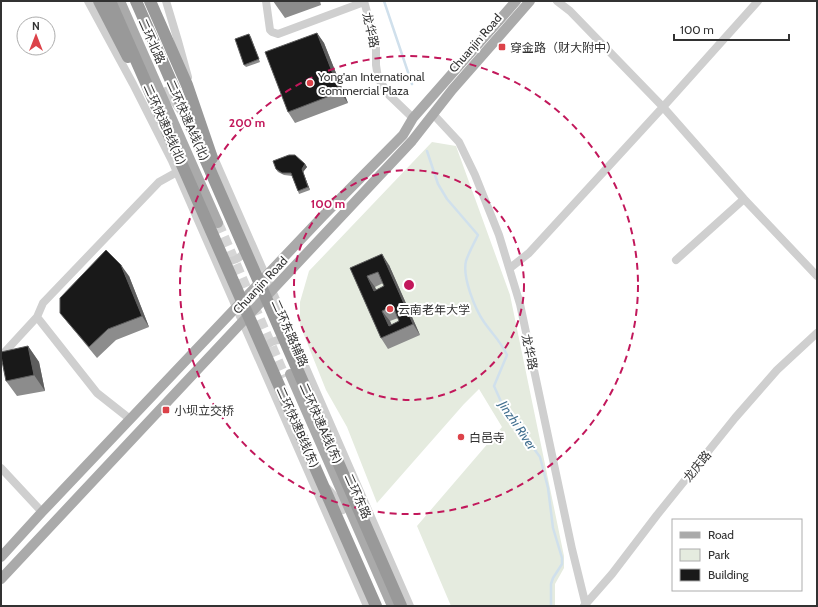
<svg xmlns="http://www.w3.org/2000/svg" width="818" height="607" viewBox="0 0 818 607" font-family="Cabin,'Noto Sans SC',sans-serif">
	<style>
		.green { fill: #e5ebdf }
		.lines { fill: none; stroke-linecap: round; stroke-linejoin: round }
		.stream { stroke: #d0e0ec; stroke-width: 2.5 }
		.major-tunnel { stroke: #d6d6d6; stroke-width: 10; stroke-dasharray: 10 5; stroke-linecap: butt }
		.minor { stroke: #cfcfcf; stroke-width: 8 }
		.major { stroke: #aaa; stroke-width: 10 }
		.highway { stroke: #999; stroke-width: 12 }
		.wall { fill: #8c8c8c; fill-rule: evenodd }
		.shaded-wall { fill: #5e5e5e }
		.building { fill: #191919; stroke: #5e5e5e; fill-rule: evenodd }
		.ring { fill: none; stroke: #c2185b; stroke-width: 2; stroke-dasharray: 7 5 }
		.poi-dot { fill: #dc4249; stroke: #fff; stroke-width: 1.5 }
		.labels { text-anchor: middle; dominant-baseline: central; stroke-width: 4; stroke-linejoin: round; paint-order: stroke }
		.street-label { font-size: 12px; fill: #323232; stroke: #fff }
		.poi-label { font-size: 12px; fill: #323232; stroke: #fff; text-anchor: start }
		.water-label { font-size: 13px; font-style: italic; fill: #447191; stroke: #fff }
		.centre { fill: #c2185b; stroke: #fff; stroke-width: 2 }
		.ring-label { font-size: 12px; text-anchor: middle; font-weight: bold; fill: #c2185b; stroke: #fff; stroke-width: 4; stroke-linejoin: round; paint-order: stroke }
	</style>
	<rect width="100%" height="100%" fill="#fff"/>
	<path class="green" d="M 432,142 L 456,146 L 510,295 L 564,556 L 564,568 L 555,584 L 555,606 L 451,606 L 417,526 L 502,427 L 479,389 L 464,404 L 377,503 L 347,427 L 326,390 L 300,325 L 300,302 L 309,271 Z"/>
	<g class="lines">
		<path class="stream" d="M 384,1 L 412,84
			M 427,151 L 438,184 L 447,199 L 478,235 C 474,243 469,252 466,261 C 462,277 475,309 484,322 C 493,335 500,340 507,355 L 494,386 L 503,406 L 540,457 L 548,488 L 553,528 L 562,558 L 562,564 L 553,578 L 551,584 L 551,606"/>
		<path class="major-tunnel" d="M 218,223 L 285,377"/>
		<path class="minor" d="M 88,1 L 133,84 L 172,161 L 367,606
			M 166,1 L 178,41 L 188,77
			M 266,1 L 270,30 L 272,32 L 278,34 L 364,2
			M 364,1 L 376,45 L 376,65 L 378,78 L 389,95 L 413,118
			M 557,1 L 570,11 L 663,107 L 744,199 L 817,276
			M 166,91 L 181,111
			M 433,114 L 459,142 L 475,175 L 499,235 L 520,304 L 572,549 L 586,606
			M 212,153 L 410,606
			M 220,260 C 232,264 242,258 247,248
			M 676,260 L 744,199
			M 510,268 L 529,253 L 663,107 L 758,1
			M 37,317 L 97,393 L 130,419
			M 262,352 C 267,342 277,338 287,341
			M 1,356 L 37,317 L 43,303 L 159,182 L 177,172
			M 1,468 L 42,512
			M 327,488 L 337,499 L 343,510
			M 584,606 L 612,574 L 657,515 L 735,418 L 777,370 L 817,333"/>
		<path class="major" d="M 120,1 L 218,223
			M 290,374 L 392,606
			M 1,557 L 42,512 L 323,216 L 403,135 L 413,118 L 516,1
			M 1,579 L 412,141 L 452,90 L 530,1"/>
		<path class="highway" d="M 99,1 L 128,57
			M 110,1 L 376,606
			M 136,1 L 401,606
			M 150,1 L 187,85 L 212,158"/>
	</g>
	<path class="wall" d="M 273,1 L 320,1 L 321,5 L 285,18 Z
		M 317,33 L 324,43 L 348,103 L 295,123 L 288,112 Z
		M 249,34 L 251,37 L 260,62 L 246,67 L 244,65 Z
		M 305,164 L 307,167 L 303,172 L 310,190 L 299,194 L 298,191 L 292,176 L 284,175 L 278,172 L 276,169 Z
		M 389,265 L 420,335 L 388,349 L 381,338 L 350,268 ZM 383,283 L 384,286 L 376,290 L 375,287 ZM 398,318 L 399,321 L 391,325 L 390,321 Z
		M 129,276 L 149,327 L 116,340 L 97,358 L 68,323 L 60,313 Z
		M 28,346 L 39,362 L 45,391 L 17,396 L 6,381 Z"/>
	<path class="shaded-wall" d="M 317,33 L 324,43 L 348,103 L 340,92 Z
		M 305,164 L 307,167 L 303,172 L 310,190 L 308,187 L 302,169 Z
		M 382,254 L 389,265 L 420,335 L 413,324 Z
		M 121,265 L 129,276 L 149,327 L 142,316 Z
		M 367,276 L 375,287 L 381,302 L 374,291 Z
		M 382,311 L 390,321 L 395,332 L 389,326 Z
		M 28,346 L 39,362 L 45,391 L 34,375 Z"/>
	<path class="building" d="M 317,33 L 340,92 L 288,112 L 265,52 Z
		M 249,34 L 259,59 L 244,65 L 235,39 Z
		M 289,155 L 295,155 L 305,164 L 302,169 L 308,187 L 298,191 L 291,173 L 282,173 L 276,169 L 273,161 Z
		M 106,250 L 121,265 L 142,316 L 108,329 L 89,347 L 60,313 L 60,298 Z
		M 382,254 L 413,324 L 381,338 L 350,268 ZM 378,272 L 384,286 L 374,291 L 367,276 ZM 393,306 L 399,321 L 389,326 L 382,311 Z
		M 28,346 L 34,375 L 6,381 L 1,356 L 1,352 Z"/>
	<g class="ring">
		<circle cx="409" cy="285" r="115"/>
		<circle cx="409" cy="285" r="229"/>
	</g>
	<g class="poi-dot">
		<rect x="498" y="43" width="8" height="8" rx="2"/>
		<circle cx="310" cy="83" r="4"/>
		<circle cx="390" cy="309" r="4"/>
		<rect x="162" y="406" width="8" height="8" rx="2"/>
		<circle cx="461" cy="437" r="4"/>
	</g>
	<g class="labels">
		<g class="street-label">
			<text transform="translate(371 30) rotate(77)">龙华路</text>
			<text transform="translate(152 41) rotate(66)">二环北路</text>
			<text transform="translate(475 43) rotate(-49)">Chuanjin Road</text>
			<text transform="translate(188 120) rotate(66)">二环快速A线(北)</text>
			<text transform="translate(165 124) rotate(66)">二环快速B线(北)</text>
			<text transform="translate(260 285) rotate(-47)">Chuanjin Road</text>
			<text transform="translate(290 333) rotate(66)">二环东路辅路</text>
			<text transform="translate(530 352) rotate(78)">龙华路</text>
			<text transform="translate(321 423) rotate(66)">二环快速A线(东)</text>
			<text transform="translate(298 427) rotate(66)">二环快速B线(东)</text>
			<text transform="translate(697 466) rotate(-51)">龙庆路</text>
			<text transform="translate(358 496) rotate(66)">二环东路</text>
		</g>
		<g class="poi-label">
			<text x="510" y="47">穿金路（财大附中）</text>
			<text x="318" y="76">Yong'an International<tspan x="318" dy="14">Commercial Plaza</tspan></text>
			<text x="398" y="309">云南老年大学</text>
			<text x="174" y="410">小坝立交桥</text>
			<text x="469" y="437">白邑寺</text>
		</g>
		<g class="water-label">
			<text transform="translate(518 425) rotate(56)">Jinzhi River</text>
		</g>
	</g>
	<circle cx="409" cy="285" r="6" class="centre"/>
	<g class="ring-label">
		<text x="247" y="127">200 m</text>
		<text x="328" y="208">100 m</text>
	</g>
	<rect width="818" height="607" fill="none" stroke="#323232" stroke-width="4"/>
	<rect x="672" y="519" width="130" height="72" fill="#ffffff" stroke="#adadad"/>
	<rect x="680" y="532" width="20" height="6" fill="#aaaaaa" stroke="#adadad"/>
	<text x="708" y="539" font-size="12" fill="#323232">Road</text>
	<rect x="680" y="549" width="20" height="12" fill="#e5ebdf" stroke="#adadad"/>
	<text x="708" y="559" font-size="12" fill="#323232">Park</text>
	<rect x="680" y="569" width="20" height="12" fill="#191919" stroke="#adadad"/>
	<text x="708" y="579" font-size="12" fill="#323232">Building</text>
	<g transform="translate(36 36)"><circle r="19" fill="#ffffff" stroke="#adadad"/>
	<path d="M0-3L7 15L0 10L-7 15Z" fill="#dc4249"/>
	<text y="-6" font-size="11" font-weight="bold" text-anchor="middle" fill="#323232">N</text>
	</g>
	<path d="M674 34v6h115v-6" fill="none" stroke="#323232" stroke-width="2"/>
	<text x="680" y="34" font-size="12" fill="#323232" stroke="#ffffff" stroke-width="3" paint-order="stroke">100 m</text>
</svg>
